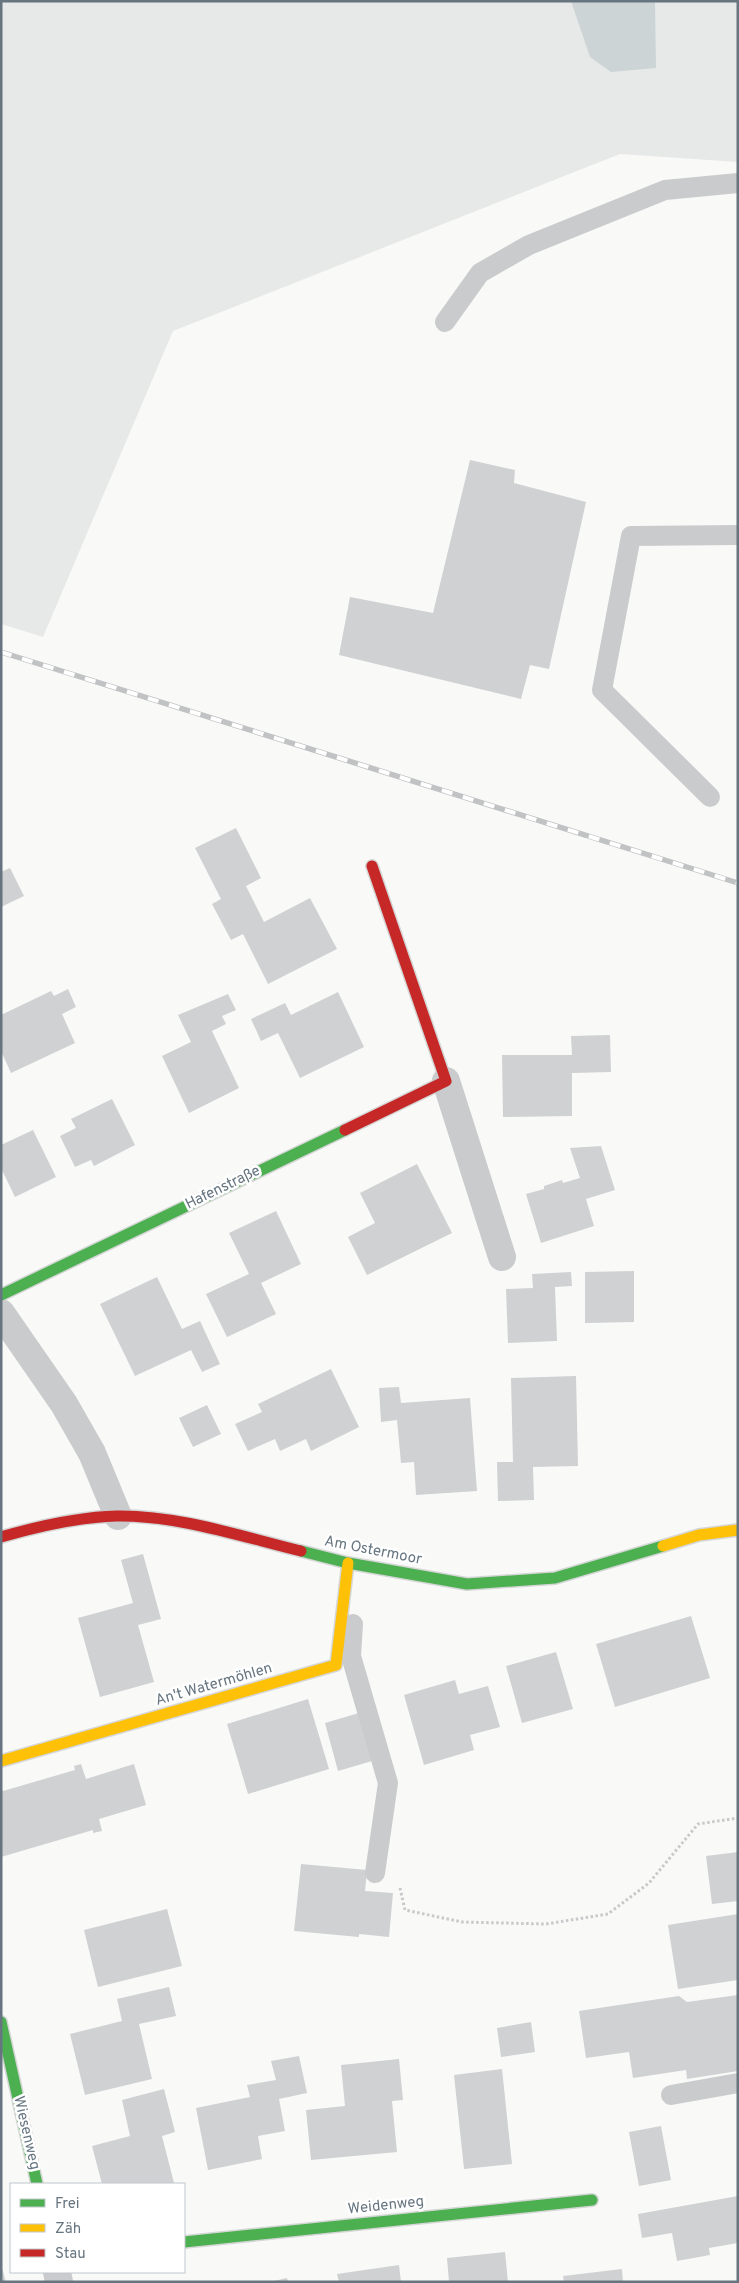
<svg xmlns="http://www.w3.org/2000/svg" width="739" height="2283" viewBox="0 0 739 2283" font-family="Overpass,sans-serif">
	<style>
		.built { fill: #e7e9e8 }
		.water { fill: #cdd4d6 }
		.building { fill: #cfd1d2 }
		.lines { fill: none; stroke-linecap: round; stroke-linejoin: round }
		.fast-casing { stroke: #d5d6d6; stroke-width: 14 }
		.slow-casing { stroke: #d5d6d6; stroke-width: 14 }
		.jam-casing { stroke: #d5d6d6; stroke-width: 14 }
		.path { stroke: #c8c9ca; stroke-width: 3; stroke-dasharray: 2.5 2.5; stroke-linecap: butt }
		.lane { stroke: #cacbcc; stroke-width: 20 }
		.street { stroke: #cacbcc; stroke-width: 28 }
		.fast { stroke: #4caf50; stroke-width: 11 }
		.slow { stroke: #ffc107; stroke-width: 11 }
		.jam { stroke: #c62828; stroke-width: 11 }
		.rail-casing { stroke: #c0c2c3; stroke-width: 5.5 }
		.rail { stroke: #fff; stroke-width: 4; stroke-dasharray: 11; stroke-linecap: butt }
		.labels { text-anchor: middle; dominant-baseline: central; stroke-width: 5; stroke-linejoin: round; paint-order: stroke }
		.street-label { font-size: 15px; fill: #667580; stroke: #fff }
	</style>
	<rect width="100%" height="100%" fill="#f9f9f8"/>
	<path class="built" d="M 1,1 L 738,1 L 738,162 L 620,154 L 173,331 L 43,637 L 1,624 Z"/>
	<path class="water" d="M 571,1 L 655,1 L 656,68 L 611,72 L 590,57 Z"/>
	<path class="building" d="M 470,460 L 515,470 L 514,483 L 586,502 L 549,669 L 530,665 L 521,699 L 339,655 L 350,597 L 433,613 Z
		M 236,828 L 261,878 L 246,886 L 264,922 L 310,898 L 337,949 L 268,984 L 243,934 L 231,940 L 212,904 L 221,899 L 195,848 Z
		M 10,868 L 24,896 L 1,907 L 1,872 Z
		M 68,989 L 76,1007 L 62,1014 L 75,1043 L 11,1073 L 1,1051 L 1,1015 L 51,991 L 54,996 Z
		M 338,992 L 364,1047 L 300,1078 L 278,1033 L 261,1041 L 251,1019 L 285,1003 L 291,1015 Z
		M 228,994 L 236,1010 L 222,1016 L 226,1024 L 212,1031 L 239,1088 L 189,1113 L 162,1056 L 191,1042 L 178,1015 Z
		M 610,1035 L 611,1072 L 572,1073 L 572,1116 L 503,1117 L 502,1055 L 572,1055 L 571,1036 Z
		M 112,1099 L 135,1145 L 94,1166 L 91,1160 L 75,1167 L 60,1136 L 76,1128 L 71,1119 Z
		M 33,1130 L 56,1177 L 15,1197 L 1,1168 L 1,1145 Z
		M 601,1146 L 615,1190 L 586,1199 L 594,1226 L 541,1243 L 526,1194 L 544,1189 L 544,1186 L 562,1180 L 563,1183 L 580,1178 L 570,1148 Z
		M 417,1164 L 452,1233 L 367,1275 L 348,1237 L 375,1223 L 360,1193 Z
		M 276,1211 L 301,1264 L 261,1283 L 276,1314 L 227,1337 L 206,1294 L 249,1274 L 229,1233 Z
		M 634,1271 L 634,1322 L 585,1323 L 585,1272 Z
		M 571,1272 L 572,1286 L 555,1287 L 557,1341 L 508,1343 L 506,1289 L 533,1288 L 532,1274 Z
		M 157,1277 L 182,1329 L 200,1321 L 220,1364 L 202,1372 L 191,1350 L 135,1376 L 100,1304 Z
		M 331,1369 L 359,1427 L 311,1451 L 306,1439 L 280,1451 L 275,1439 L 248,1451 L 235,1424 L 262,1412 L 258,1404 Z
		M 576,1376 L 578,1466 L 533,1467 L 534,1500 L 498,1501 L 497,1462 L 513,1462 L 511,1378 Z
		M 399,1387 L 401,1403 L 470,1398 L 477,1491 L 416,1495 L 414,1462 L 401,1463 L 397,1420 L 381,1422 L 379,1388 Z
		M 207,1405 L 221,1434 L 193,1447 L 179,1418 Z
		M 143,1554 L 161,1619 L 138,1625 L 154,1682 L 100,1697 L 78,1618 L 133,1603 L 121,1560 Z
		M 691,1616 L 710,1678 L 615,1707 L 596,1644 Z
		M 556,1652 L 573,1709 L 522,1723 L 506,1666 Z
		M 455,1680 L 459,1694 L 488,1686 L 500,1727 L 470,1735 L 474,1750 L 424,1765 L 404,1695 Z
		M 308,1699 L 329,1769 L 248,1794 L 227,1724 Z
		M 359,1713 L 372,1761 L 338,1771 L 325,1723 Z
		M 81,1764 L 86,1779 L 134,1764 L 146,1805 L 99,1819 L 102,1831 L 93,1833 L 93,1830 L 1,1857 L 1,1788 L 3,1791 L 75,1770 L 74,1766 Z
		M 738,1852 L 738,1901 L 712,1904 L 706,1856 Z
		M 301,1864 L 367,1870 L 365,1891 L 393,1893 L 389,1937 L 359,1934 L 359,1937 L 294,1931 Z
		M 167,1909 L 182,1966 L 98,1987 L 84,1930 Z
		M 738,1914 L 738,1980 L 678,1989 L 668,1925 Z
		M 169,1987 L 176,2016 L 139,2024 L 152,2079 L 85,2095 L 70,2034 L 122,2021 L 117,1999 Z
		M 738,1995 L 738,2071 L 687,2079 L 686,2070 L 633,2078 L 629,2052 L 586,2058 L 579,2011 L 679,1996 L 687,2002 Z
		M 531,2022 L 535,2052 L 501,2057 L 497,2028 Z
		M 299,2056 L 307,2093 L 279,2099 L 285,2131 L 258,2136 L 262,2159 L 208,2170 L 196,2108 L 250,2097 L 247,2085 L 276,2080 L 271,2061 Z
		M 399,2059 L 403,2100 L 392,2101 L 397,2152 L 311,2160 L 306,2110 L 345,2106 L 341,2065 Z
		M 502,2069 L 512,2164 L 464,2169 L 454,2075 Z
		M 164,2089 L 175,2132 L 162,2136 L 174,2183 L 102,2184 L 92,2146 L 130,2136 L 122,2100 Z
		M 661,2126 L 671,2180 L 639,2186 L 629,2132 Z
		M 738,2196 L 738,2243 L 709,2248 L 710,2255 L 677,2261 L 672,2233 L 642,2238 L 638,2214 Z
		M 505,2252 L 508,2282 L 449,2282 L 447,2258 Z
		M 399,2265 L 401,2282 L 339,2282 L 337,2274 Z
		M 1,2268 L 2,2268 L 6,2282 L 1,2282 Z
		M 622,2269 L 623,2282 L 564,2282 L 563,2276 Z
		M 287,2278 L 288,2282 L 274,2282 L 274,2281 Z"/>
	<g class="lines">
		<g class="fast-casing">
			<path id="fast" d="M 1,1295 L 345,1130
				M 301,1551 L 348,1563 L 467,1584 L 555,1578 L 663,1546
				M 1,2022 L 37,2184
				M 184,2242 L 592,2200"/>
		</g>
		<g class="slow-casing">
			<path id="slow" d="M 663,1546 L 699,1535 L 738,1530
				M 1,1761 L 336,1665 L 348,1563"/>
		</g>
		<g class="jam-casing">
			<path id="jam" d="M 345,1130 L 446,1081 L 372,866
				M 1,1537 C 39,1526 77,1517 117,1516 C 178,1515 243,1537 301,1551"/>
		</g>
		<path class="path" d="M 400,1888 L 405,1910 L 462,1922 L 546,1924 L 608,1914 L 649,1883 L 698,1824 L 738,1818"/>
		<path class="lane" d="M 445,322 L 480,273 L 529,245 L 665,190 L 738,183
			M 710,797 L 602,690 L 631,536 L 738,535
			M 353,1624 L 351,1656 L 388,1783 L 375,1873
			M 671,2095 L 738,2083"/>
		<path class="street" d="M 446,1081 L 502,1257
			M 1,1313 L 64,1404 L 92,1453 L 118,1516
			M 57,2272 L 59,2282"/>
		<use href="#fast" class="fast"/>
		<use href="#slow" class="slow"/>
		<use href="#jam" class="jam"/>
		<g class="rail-casing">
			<path id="rail" d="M 1,652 L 738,883"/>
		</g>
		<use href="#rail" class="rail"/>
	</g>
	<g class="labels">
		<g class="street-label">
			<text transform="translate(223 1188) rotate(-26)">Hafenstraße</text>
			<text transform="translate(373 1551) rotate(11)">Am Ostermoor</text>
			<text transform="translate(214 1685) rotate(-16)">An't Watermöhlen</text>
			<text transform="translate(26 2133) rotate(77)">Wiesenweg</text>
			<text transform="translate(386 2206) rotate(-6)">Weidenweg</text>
		</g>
	</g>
	<rect width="739" height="2283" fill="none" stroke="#667580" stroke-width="5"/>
	<rect x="10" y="2183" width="175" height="90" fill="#ffffff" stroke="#c2c8cc"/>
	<rect x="20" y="2199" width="25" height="8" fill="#4caf50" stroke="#c2c8cc"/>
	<text x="55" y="2208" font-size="15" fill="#667580">Frei</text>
	<rect x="20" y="2224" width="25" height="8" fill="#ffc107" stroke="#c2c8cc"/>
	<text x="55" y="2233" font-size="15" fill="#667580">Zäh</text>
	<rect x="20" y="2249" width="25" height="8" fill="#c62828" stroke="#c2c8cc"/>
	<text x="55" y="2258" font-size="15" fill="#667580">Stau</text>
</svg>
